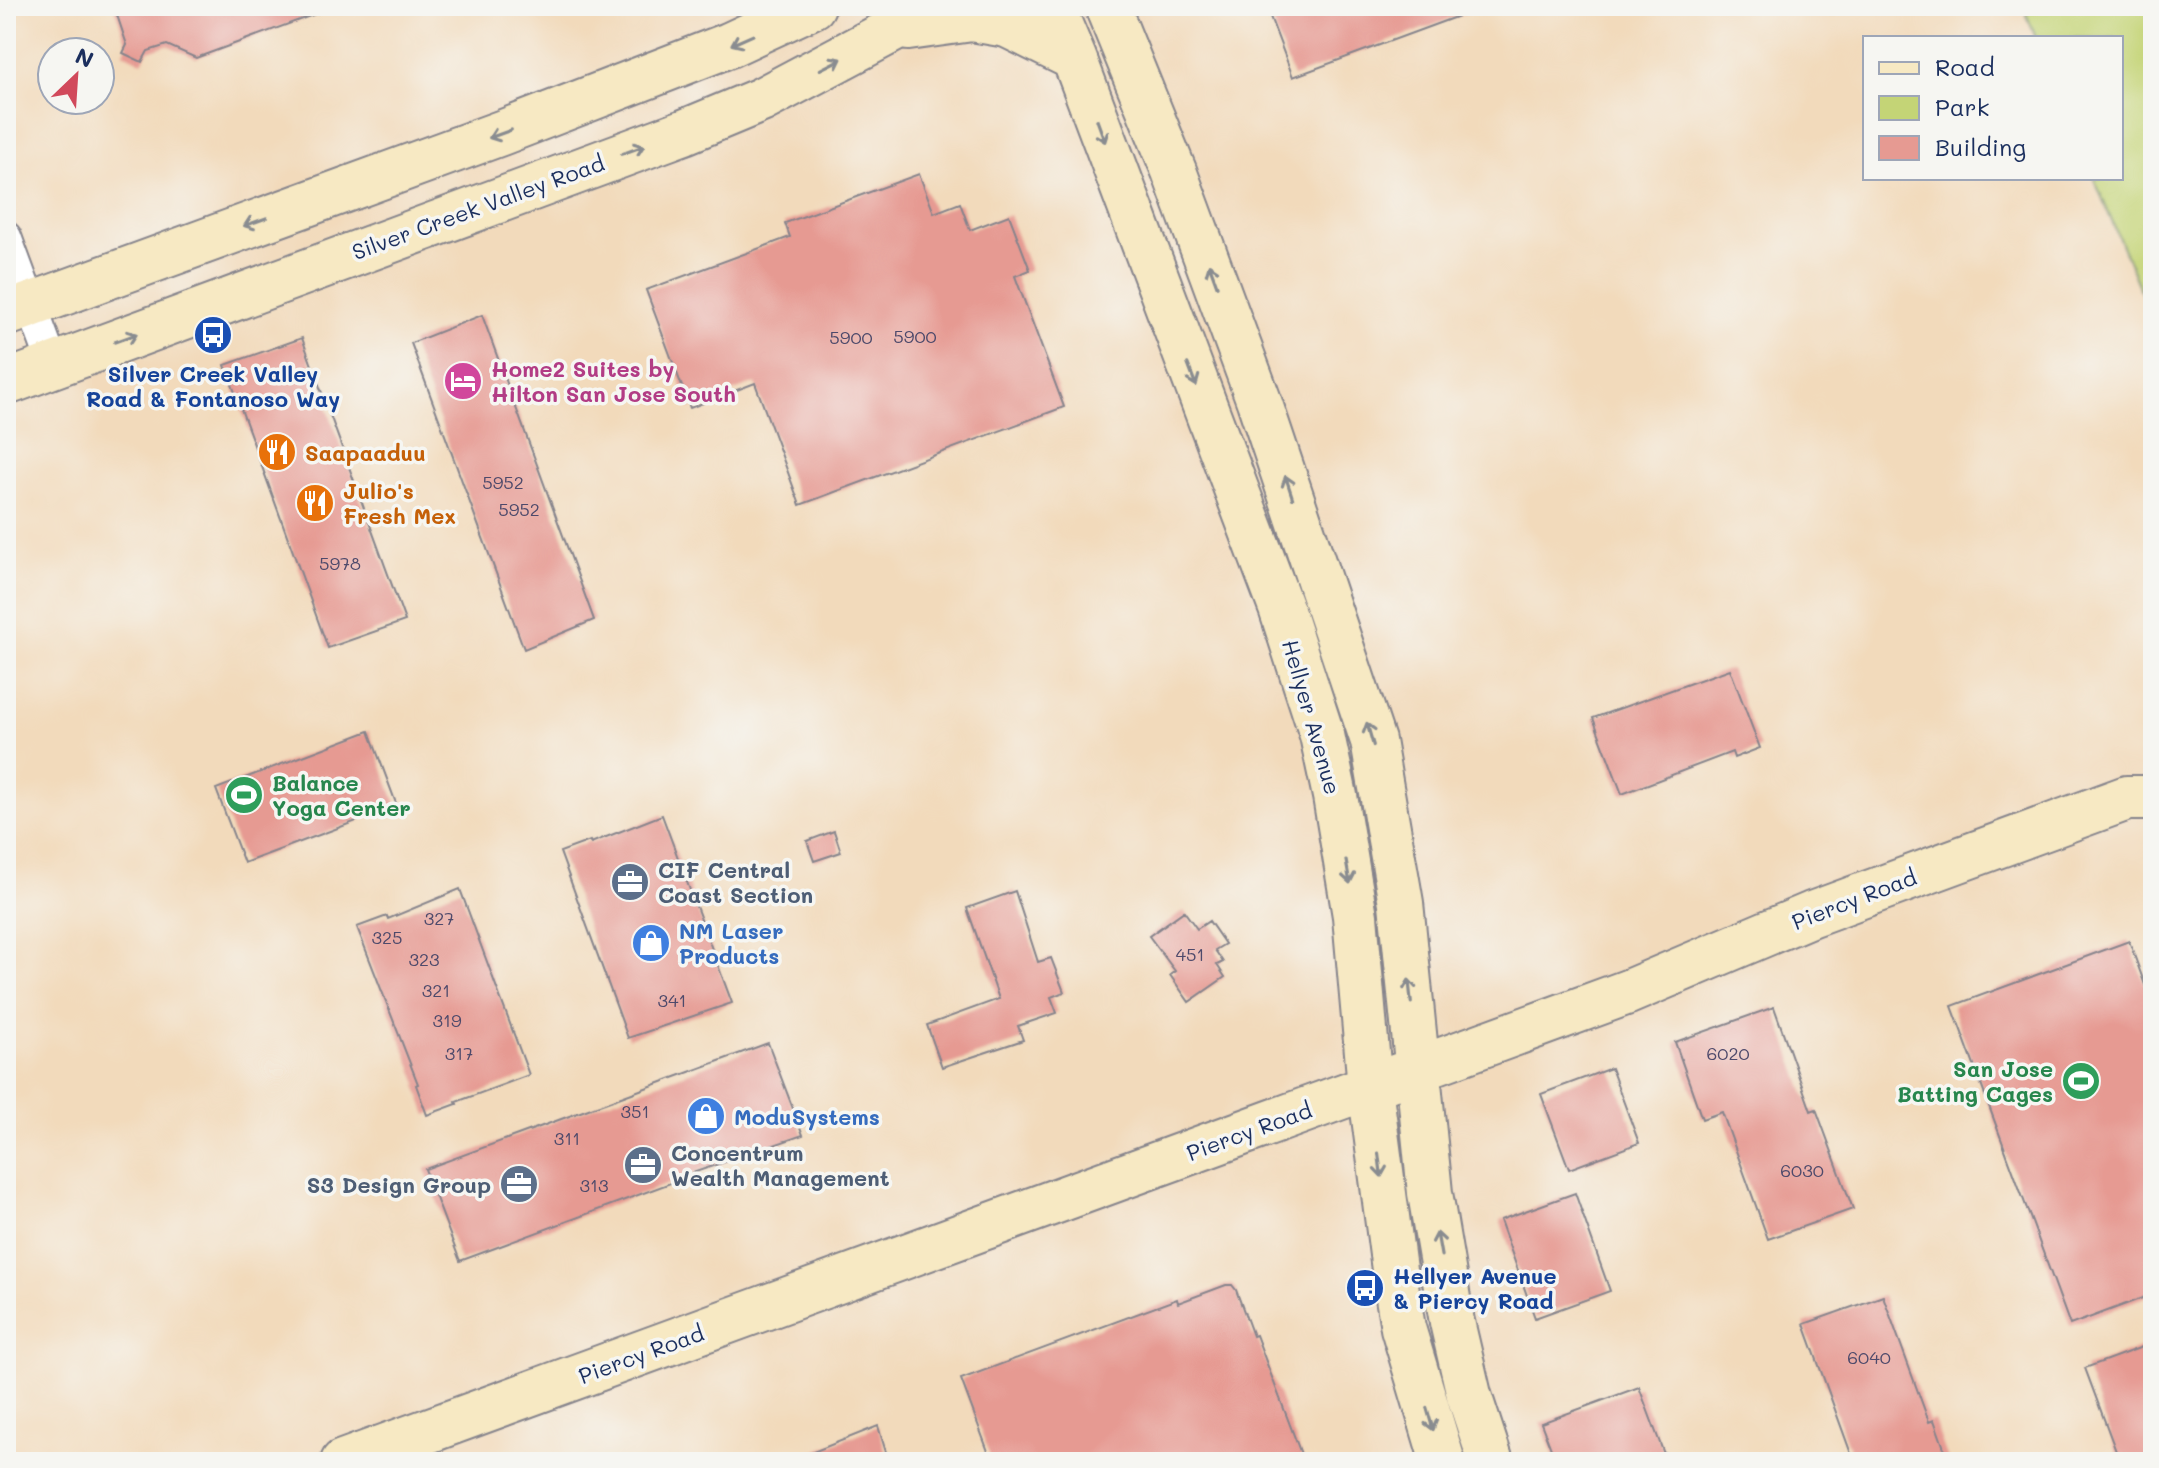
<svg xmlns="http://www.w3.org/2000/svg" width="2159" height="1468" viewBox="0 0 2159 1468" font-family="Mali,sans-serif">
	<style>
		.green { fill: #c4d476; stroke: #70826a; stroke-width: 2 }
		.building { fill: #e69a92 }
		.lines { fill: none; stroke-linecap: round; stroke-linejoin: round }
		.street-casing { stroke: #86848c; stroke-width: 34 }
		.secondary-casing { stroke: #86848c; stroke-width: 48 }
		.street { stroke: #fff; stroke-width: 30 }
		.secondary { stroke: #f7e9c3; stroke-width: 44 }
		.oneway { stroke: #898c90 }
		.labels { text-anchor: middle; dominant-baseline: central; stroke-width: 7; stroke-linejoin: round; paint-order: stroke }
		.number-label { font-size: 18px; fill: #4e4a6b }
		.street-label { font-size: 22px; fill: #1b2f5e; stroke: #f6f6f2 }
		.hotel-label { font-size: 22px; font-weight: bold; fill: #b23c85; stroke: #f6f6f2; text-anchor: start }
		.transit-label { font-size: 22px; font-weight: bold; fill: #164399; stroke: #f6f6f2 }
		.food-label { font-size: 22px; font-weight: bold; fill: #c56008; stroke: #f6f6f2; text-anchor: start }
		.leisure-label { font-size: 22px; font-weight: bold; fill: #27864d; stroke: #f6f6f2; text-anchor: start }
		.service-label { font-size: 22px; font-weight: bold; fill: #4e5e75; stroke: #f6f6f2; text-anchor: start }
		.shop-label { font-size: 22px; font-weight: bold; fill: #366cbe; stroke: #f6f6f2; text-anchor: start }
	</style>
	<rect width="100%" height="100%" fill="#f6f6f2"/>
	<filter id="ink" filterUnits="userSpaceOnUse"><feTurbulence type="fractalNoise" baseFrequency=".0125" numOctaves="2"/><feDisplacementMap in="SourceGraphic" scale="16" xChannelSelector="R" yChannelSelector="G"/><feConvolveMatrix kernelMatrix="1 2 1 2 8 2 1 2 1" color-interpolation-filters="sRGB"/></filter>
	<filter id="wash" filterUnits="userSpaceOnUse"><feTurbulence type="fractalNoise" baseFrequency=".006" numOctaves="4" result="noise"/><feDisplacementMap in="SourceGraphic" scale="32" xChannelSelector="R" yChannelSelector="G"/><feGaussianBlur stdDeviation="1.8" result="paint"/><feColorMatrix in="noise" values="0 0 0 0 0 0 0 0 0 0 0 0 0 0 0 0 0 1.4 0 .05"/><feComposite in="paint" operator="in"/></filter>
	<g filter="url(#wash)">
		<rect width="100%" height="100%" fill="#f2dabb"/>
		<path class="green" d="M 2023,6 L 2153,6 L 2153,321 L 2094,178 L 2121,178 L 2121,38 L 2036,38 Z"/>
		<g id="blocks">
			<path class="building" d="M 114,6 L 331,6 L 332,8 L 196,58 L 167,45 L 148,51 L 142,62 L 123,53 L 127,45 Z
				M 1266,6 L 1480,6 L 1480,8 L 1293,77 Z
				M 919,174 L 934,213 L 960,203 L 970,230 L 1009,215 L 1030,270 L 1015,276 L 1064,407 L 800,505 L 755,383 L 690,408 L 646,290 L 790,237 L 785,223 Z
				M 482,315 L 594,620 L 524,649 L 411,343 Z
				M 302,338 L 405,621 L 328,648 L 225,365 Z
				M 1730,669 L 1760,748 L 1734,758 L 1732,752 L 1622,794 L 1593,718 Z
				M 369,731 L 397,806 L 244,863 L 216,789 Z
				M 662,815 L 732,1003 L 628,1038 L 560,852 L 590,841 L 591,843 Z
				M 834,831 L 841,852 L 814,861 L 807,841 Z
				M 460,889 L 529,1075 L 456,1102 L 457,1104 L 427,1115 L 416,1085 L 418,1084 L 357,927 L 387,916 L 388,919 Z
				M 1015,891 L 1038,962 L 1051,958 L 1064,992 L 1051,997 L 1057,1013 L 1018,1026 L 1023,1040 L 942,1067 L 927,1025 L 999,999 L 967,908 Z
				M 1184,911 L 1197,929 L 1209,921 L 1225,944 L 1215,950 L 1223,962 L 1217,965 L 1225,977 L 1189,1002 L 1170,975 L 1175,971 L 1149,936 Z
				M 2129,941 L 2153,1007 L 2153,1294 L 2070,1325 L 1952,1006 Z
				M 1774,1007 L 1811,1111 L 1816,1109 L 1853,1209 L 1768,1239 L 1722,1112 L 1702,1119 L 1675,1042 Z
				M 768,1043 L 803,1135 L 675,1179 L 676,1181 L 460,1261 L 425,1169 Z
				M 1611,1068 L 1639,1143 L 1569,1169 L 1541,1094 Z
				M 1575,1193 L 1610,1291 L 1535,1318 L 1500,1220 Z
				M 1226,1285 L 1232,1285 L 1236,1290 L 1253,1336 L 1256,1335 L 1304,1462 L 992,1462 L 961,1379 L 1177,1299 L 1178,1303 Z
				M 1883,1296 L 1929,1422 L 1934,1420 L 1949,1462 L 1854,1462 L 1804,1324 Z
				M 2153,1343 L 2153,1462 L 2120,1462 L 2085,1368 Z
				M 1639,1387 L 1667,1462 L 1556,1462 L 1541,1423 Z
				M 878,1426 L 889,1462 L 794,1462 L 793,1460 Z"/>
		</g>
	</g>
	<g filter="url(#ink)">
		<use href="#blocks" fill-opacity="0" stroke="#86848c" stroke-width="2"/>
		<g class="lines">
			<g class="street-casing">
				<path id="street" d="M 6,237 L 54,367"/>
			</g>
			<g class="secondary-casing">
				<path id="secondary" d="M 1052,6 L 1074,58 L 1281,608 L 1322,735 L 1335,796 L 1355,916 L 1370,1087 L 1396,1285 L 1403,1328 L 1443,1462
					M 1107,6 L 1174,171 L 1259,401 L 1373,741 L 1401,903 L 1430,1193 L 1452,1322 L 1469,1395 L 1491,1462
					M 908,28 L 972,19 L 1007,25 L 1074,58
					M 6,314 L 501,133 L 729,45 L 813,6
					M 6,383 L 684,132 L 761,100 L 938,6
					M 343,1462 L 1628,992 L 1812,914 L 2127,798 L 2153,798"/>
			</g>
			<use href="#street" class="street"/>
			<use href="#secondary" class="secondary"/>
		</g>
		<defs><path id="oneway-shaft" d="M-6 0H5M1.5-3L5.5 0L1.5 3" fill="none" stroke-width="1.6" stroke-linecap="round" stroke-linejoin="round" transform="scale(2)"/></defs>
		<g class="oneway">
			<use href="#oneway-shaft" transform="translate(742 40) rotate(156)"/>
			<use href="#oneway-shaft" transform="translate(831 64) rotate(-27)"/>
			<use href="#oneway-shaft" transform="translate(1101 131) rotate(70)"/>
			<use href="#oneway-shaft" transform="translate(500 134) rotate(160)"/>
			<use href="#oneway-shaft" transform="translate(633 150) rotate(-20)"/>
			<use href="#oneway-shaft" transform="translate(255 222) rotate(160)"/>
			<use href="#oneway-shaft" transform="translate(1213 275) rotate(-110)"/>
			<use href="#oneway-shaft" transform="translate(126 338) rotate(-20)"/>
			<use href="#oneway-shaft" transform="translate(1192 375) rotate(69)"/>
			<use href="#oneway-shaft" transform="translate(1289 487) rotate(-108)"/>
			<use href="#oneway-shaft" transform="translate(1370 734) rotate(-106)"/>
			<use href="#oneway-shaft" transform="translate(1348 872) rotate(80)"/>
			<use href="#oneway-shaft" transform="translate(1410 991) rotate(-96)"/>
			<use href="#oneway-shaft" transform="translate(1380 1165) rotate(83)"/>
			<use href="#oneway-shaft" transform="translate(1439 1244) rotate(-100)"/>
			<use href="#oneway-shaft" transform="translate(1430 1419) rotate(74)"/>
		</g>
	</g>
	<defs>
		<g id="bus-disc" transform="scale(2)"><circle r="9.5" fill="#1a4fb4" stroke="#f6f6f2"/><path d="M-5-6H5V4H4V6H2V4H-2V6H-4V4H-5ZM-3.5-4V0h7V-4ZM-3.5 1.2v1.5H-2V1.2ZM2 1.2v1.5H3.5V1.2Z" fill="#fff"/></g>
		<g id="hotel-disc" transform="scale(2)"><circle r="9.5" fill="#d1479c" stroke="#f6f6f2"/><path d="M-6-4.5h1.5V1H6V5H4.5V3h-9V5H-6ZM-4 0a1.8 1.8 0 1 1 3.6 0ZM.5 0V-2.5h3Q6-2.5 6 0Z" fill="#fff"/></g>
		<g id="restaurant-disc" transform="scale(2)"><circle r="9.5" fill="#e8710a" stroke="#f6f6f2"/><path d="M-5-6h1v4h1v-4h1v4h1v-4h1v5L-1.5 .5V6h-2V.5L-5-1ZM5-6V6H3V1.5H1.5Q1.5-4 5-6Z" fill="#fff"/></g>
		<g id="stadium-disc" transform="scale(2)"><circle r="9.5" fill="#2e9e5b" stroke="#f6f6f2"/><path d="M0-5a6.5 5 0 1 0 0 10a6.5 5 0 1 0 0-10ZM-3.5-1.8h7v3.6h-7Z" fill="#fff"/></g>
		<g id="office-disc" transform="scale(2)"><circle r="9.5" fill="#5c6f8a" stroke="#f6f6f2"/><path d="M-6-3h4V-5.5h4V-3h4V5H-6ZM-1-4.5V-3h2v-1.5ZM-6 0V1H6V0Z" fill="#fff"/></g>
		<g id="shop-disc" transform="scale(2)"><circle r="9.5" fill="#3f7fe0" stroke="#f6f6f2"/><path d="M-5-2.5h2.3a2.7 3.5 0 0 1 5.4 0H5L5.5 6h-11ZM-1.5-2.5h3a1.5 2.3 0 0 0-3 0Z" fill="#fff"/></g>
	</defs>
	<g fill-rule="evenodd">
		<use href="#bus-disc" x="213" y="335"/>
		<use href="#hotel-disc" x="463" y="381"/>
		<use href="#restaurant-disc" x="277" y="452"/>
		<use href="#restaurant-disc" x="315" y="503"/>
		<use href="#stadium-disc" x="244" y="795"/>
		<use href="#office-disc" x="630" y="882"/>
		<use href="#shop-disc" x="651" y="943"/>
		<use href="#stadium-disc" x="2081" y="1081"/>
		<use href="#shop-disc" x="706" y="1116"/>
		<use href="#office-disc" x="643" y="1165"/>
		<use href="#office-disc" x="519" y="1184"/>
		<use href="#bus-disc" x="1365" y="1288"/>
	</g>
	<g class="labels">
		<g class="number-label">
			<text x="915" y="336">5900</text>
			<text x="851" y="337">5900</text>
			<text x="503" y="482">5952</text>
			<text x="519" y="509">5952</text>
			<text x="340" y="563">5978</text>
			<text x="439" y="918">327</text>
			<text x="387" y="937">325</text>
			<text x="1190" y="954">451</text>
			<text x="424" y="959">323</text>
			<text x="436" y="990">321</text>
			<text x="672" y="1000">341</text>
			<text x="447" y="1020">319</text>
			<text x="459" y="1053">317</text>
			<text x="1728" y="1053">6020</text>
			<text x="635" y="1111">351</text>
			<text x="567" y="1138">311</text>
			<text x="1802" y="1170">6030</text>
			<text x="594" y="1185">313</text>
			<text x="1869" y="1357">6040</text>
		</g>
		<g class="street-label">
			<text transform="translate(478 207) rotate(-20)">Silver Creek Valley Road</text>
			<text transform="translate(1312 717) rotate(74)">Hellyer Avenue</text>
			<text transform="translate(1854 899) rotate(-21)">Piercy Road</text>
			<text transform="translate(1249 1131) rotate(-20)">Piercy Road</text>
			<text transform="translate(641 1354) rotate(-20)">Piercy Road</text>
		</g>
		<g class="hotel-label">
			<text x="491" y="368">Home2 Suites by<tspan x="491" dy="25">Hilton San Jose South</tspan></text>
		</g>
		<g class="transit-label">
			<text x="213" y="373">Silver Creek Valley<tspan x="213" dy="25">Road &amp; Fontanoso Way</tspan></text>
			<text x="1393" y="1275" text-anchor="start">Hellyer Avenue<tspan x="1393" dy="25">&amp; Piercy Road</tspan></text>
		</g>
		<g class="food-label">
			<text x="305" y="452">Saapaaduu</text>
			<text x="343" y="490">Julio's<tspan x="343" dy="25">Fresh Mex</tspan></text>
		</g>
		<g class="leisure-label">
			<text x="272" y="782">Balance<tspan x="272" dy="25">Yoga Center</tspan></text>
			<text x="2053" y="1068" text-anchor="end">San Jose<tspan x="2053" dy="25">Batting Cages</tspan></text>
		</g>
		<g class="service-label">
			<text x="658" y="869">CIF Central<tspan x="658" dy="25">Coast Section</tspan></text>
			<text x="671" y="1152">Concentrum<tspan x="671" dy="25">Wealth Management</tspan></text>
			<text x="491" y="1184" text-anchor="end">S3 Design Group</text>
		</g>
		<g class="shop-label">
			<text x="679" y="930">NM Laser<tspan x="679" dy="25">Products</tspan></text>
			<text x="734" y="1116">ModuSystems</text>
		</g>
	</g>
	<rect width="2159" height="1468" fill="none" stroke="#f6f6f2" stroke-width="32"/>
	<rect x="1863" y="36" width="260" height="144" fill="#f6f6f2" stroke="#9ea6b7" stroke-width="2"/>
	<rect x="1879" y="62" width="40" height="12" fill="#f7e9c3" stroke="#9ea6b7" stroke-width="2"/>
	<text x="1935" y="76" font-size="24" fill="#1b2f5e">Road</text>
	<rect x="1879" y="96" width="40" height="24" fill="#c4d476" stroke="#9ea6b7" stroke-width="2"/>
	<text x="1935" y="116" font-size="24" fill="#1b2f5e">Park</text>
	<rect x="1879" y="136" width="40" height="24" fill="#e69a92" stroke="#9ea6b7" stroke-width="2"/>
	<text x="1935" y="156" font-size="24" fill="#1b2f5e">Building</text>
	<g transform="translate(76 76) rotate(25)"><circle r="38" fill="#f6f6f2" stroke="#9ea6b7" stroke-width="2"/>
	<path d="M0-6L14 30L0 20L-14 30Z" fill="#d1495b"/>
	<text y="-12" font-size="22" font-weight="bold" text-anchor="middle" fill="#1b2f5e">N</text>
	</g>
</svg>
